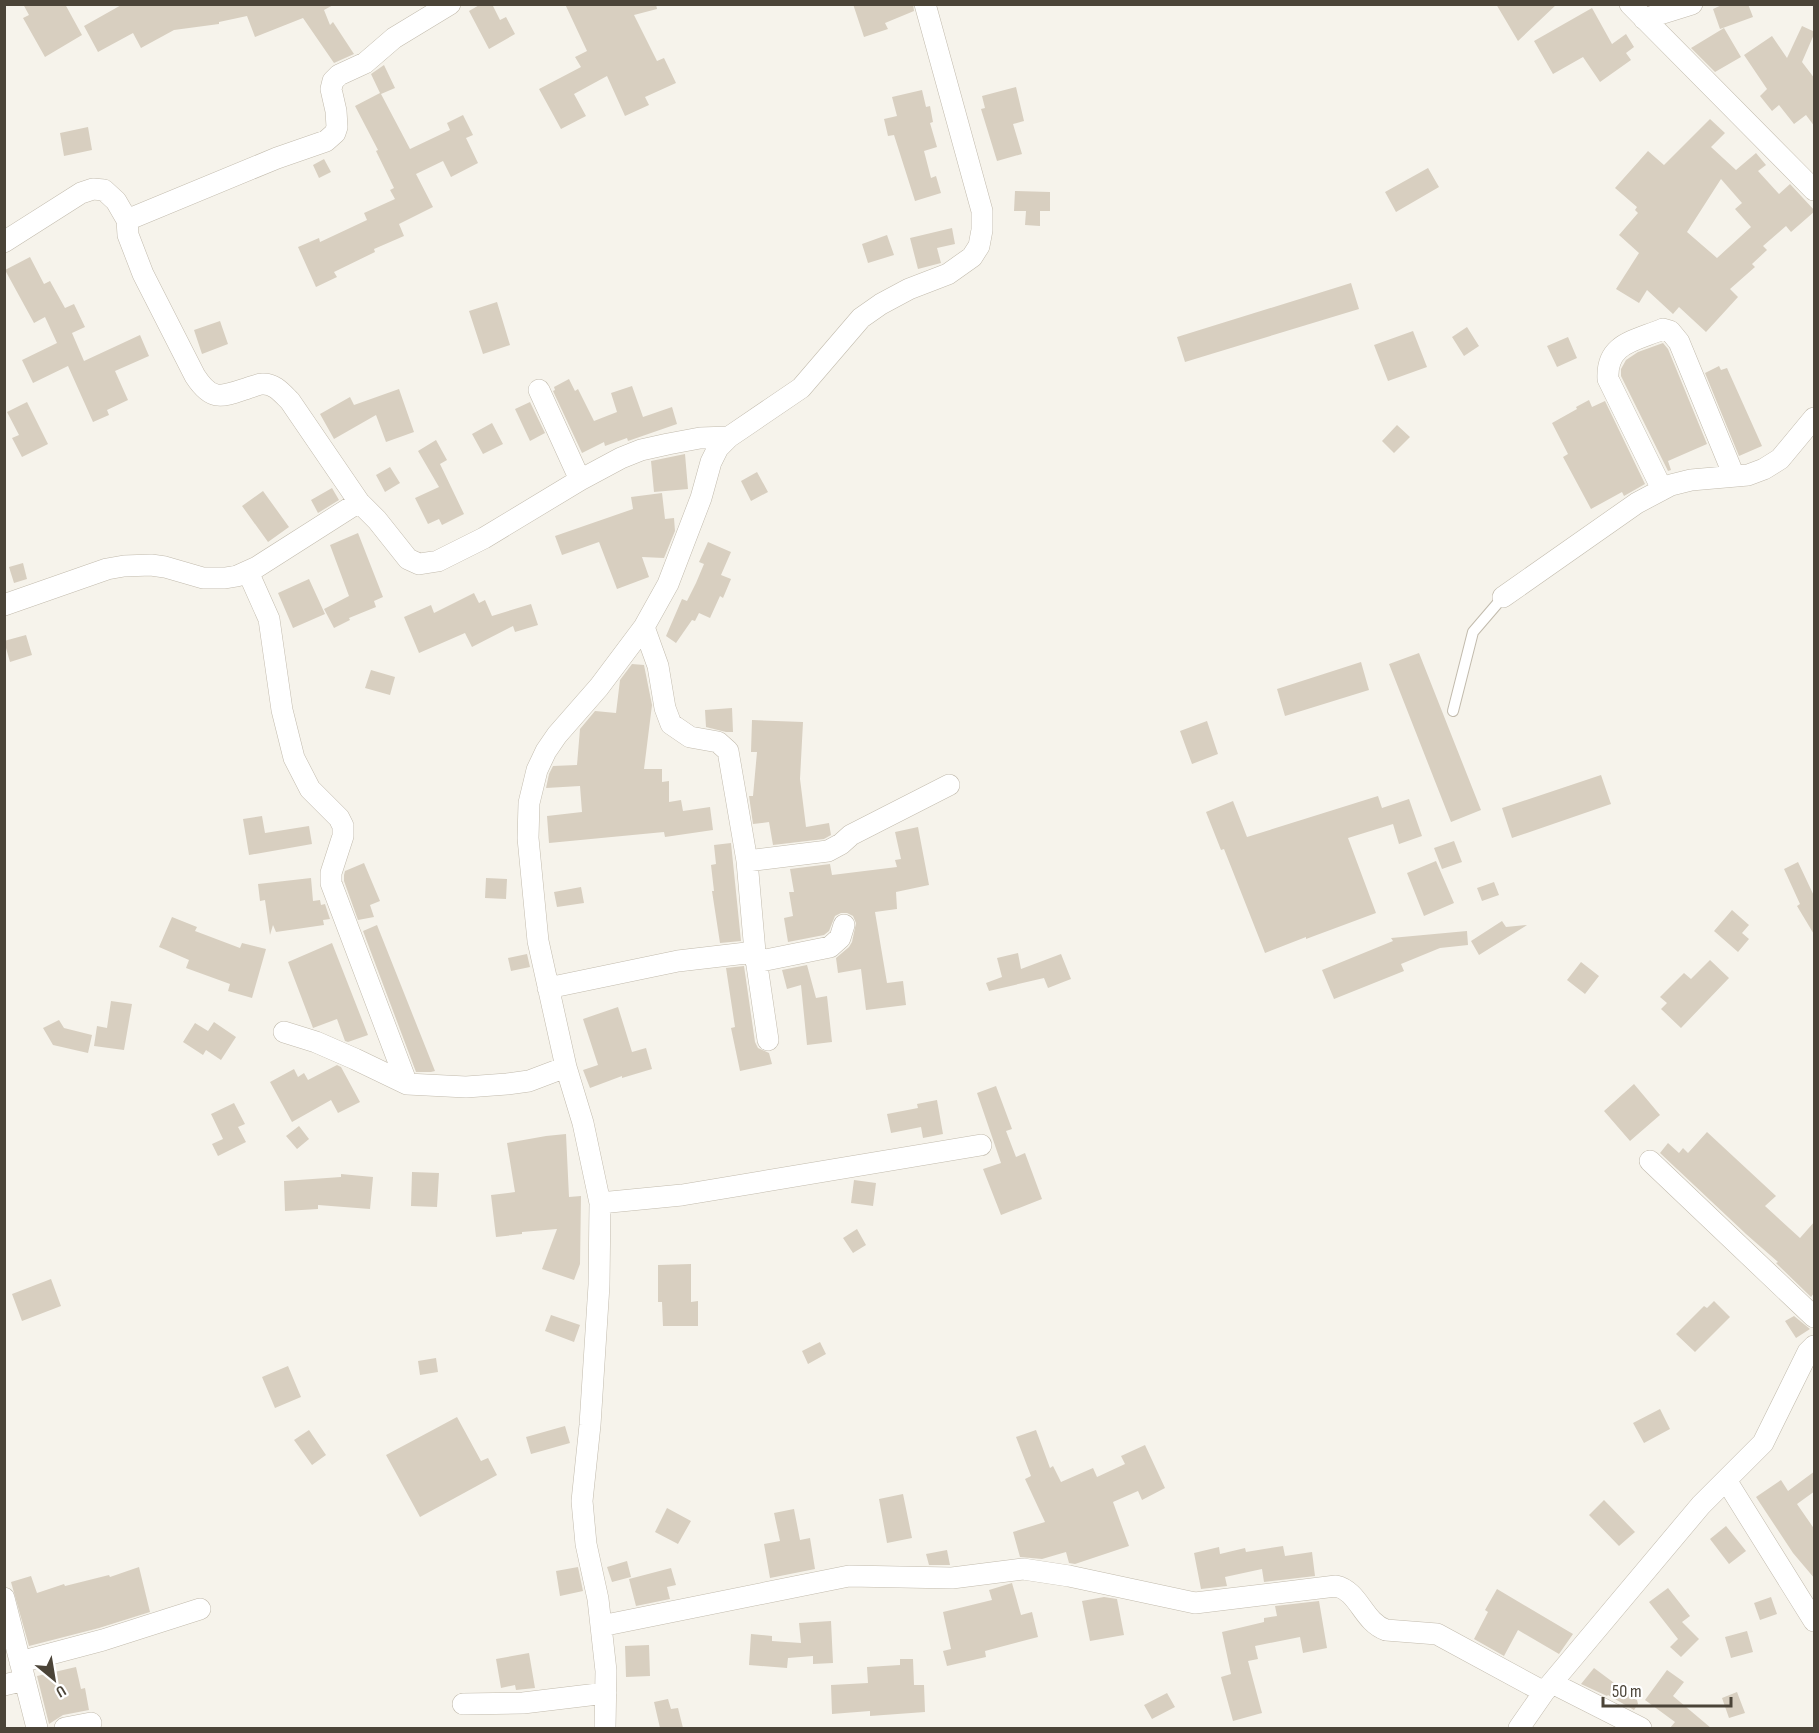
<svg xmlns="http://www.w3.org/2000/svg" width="1819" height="1733" viewBox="0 0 1819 1733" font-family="'Sofia Sans Condensed',sans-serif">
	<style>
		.building { fill: #d8cfc0; fill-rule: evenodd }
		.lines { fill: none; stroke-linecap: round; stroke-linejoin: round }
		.service-casing { stroke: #c2bbad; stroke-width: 12 }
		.minor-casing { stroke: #c2bbad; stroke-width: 22 }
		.service { stroke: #fff; stroke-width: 10 }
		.minor { stroke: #fff; stroke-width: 21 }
	</style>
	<rect width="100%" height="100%" fill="#f6f3eb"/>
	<path class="building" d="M 23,4 L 65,4 L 82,35 L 45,57 L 23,18 L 29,15 Z
		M 123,4 L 335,4 L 324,10 L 330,25 L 333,22 L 354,54 L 334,63 L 303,18 L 255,37 L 247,16 L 219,22 L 219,24 L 174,30 L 141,48 L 133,33 L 98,52 L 84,26 Z
		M 481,4 L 492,4 L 500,20 L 506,17 L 515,34 L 489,49 L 469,11 Z
		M 565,4 L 656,4 L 657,9 L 634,15 L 657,61 L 664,58 L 676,83 L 645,97 L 649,105 L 625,116 L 607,76 L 574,94 L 586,116 L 561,129 L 539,89 L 581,67 L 575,57 L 587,51 Z
		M 853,4 L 913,4 L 914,11 L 885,23 L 888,29 L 864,37 Z
		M 1496,4 L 1557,4 L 1518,41 Z
		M 1724,4 L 1748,4 L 1753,17 L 1720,29 L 1713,9 Z
		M 1592,8 L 1612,44 L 1626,34 L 1634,47 L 1626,53 L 1631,60 L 1600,82 L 1583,57 L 1553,74 L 1534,41 Z
		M 1802,26 L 1815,32 L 1802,62 L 1815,79 L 1815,127 L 1806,115 L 1794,124 L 1779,105 L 1772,111 L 1760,96 L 1767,89 L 1744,55 L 1772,36 L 1787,58 Z
		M 1724,28 L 1741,57 L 1715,72 L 1691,48 Z
		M 384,65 L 395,88 L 381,94 L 410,149 L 450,130 L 447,123 L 463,115 L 473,135 L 466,138 L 478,163 L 451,177 L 443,161 L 416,174 L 433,207 L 399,224 L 404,236 L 374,249 L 375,252 L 334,272 L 337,277 L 316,287 L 298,247 L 319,238 L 320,242 L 367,220 L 364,213 L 395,199 L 390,190 L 394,188 L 376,151 L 378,150 L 355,106 L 380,93 L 371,74 Z
		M 1016,87 L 1024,121 L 1013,124 L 1022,154 L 997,161 L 981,109 L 985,108 L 982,96 Z
		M 922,90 L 926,107 L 930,106 L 933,122 L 930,123 L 937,147 L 924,151 L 931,178 L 936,176 L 941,193 L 915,201 L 894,135 L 888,136 L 884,119 L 897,116 L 892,97 Z
		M 1710,119 L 1725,133 L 1711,147 L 1736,170 L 1756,153 L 1766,165 L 1758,171 L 1779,194 L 1790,184 L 1815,211 L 1791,232 L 1786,226 L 1763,246 L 1767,250 L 1752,264 L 1755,267 L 1730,289 L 1738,297 L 1706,332 L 1679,307 L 1673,314 L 1647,290 L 1639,303 L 1616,289 L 1639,253 L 1619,235 L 1638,213 L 1635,210 L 1637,207 L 1615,188 L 1648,151 L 1664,165 ZM 1721,179 L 1742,203 L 1735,209 L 1751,227 L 1717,258 L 1687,232 Z
		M 88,127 L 92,150 L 64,156 L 60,133 Z
		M 324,159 L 331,172 L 319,178 L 313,165 Z
		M 1428,168 L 1439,187 L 1396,212 L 1385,192 Z
		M 1015,191 L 1050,192 L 1050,211 L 1040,211 L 1040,226 L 1025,225 L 1026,211 L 1014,211 Z
		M 952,228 L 955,244 L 937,248 L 941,263 L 918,269 L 910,238 Z
		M 887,235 L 894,255 L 868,263 L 862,244 Z
		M 30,257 L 44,284 L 50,281 L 65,308 L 74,304 L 85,327 L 72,333 L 84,361 L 140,335 L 149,356 L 115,371 L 128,400 L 107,410 L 109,415 L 93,422 L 68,366 L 33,383 L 22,360 L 57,343 L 45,317 L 34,323 L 5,270 Z
		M 1351,283 L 1359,309 L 1185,362 L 1177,337 Z
		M 497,302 L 510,345 L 483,354 L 469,311 Z
		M 220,321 L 228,344 L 202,354 L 194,330 Z
		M 1467,327 L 1479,346 L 1464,356 L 1452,337 Z
		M 1413,331 L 1427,367 L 1388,381 L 1374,345 Z
		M 1568,337 L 1577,358 L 1557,367 L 1547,346 Z
		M 1663,343 L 1668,349 L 1707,444 L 1668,461 L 1671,470 L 1668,471 L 1621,376 L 1621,369 L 1626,360 L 1638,352 Z
		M 1719,366 L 1721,370 L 1727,368 L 1762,446 L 1739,456 L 1705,373 Z
		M 569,379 L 575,391 L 578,389 L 594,421 L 617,412 L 611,393 L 632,386 L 643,417 L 672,407 L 677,424 L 628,441 L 627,438 L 605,446 L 604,442 L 582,453 L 553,391 L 555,390 L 554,387 Z
		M 399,389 L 414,432 L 386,442 L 376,415 L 334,439 L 320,414 L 350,397 L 354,405 Z
		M 1589,400 L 1592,407 L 1605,401 L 1645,484 L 1624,496 L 1622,492 L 1591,509 L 1563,457 L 1568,454 L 1552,423 L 1577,409 L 1576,407 Z
		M 27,402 L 48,444 L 22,457 L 12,438 L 19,435 L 7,412 Z
		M 530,402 L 545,433 L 530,441 L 515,409 Z
		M 492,423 L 503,444 L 483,454 L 472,434 Z
		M 1397,425 L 1410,437 L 1394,453 L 1382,441 Z
		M 436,440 L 447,460 L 440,464 L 464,514 L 442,525 L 439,519 L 428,524 L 415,498 L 439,487 L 418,451 Z
		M 685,454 L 688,489 L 654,492 L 651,461 Z
		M 390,467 L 400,483 L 385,492 L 376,475 Z
		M 757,472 L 768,492 L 751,501 L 741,481 Z
		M 332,488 L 339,500 L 318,513 L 311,500 Z
		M 263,491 L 289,527 L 268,542 L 242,506 Z
		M 662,493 L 665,519 L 674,518 L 675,531 L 664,558 L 642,557 L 649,577 L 617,589 L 599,542 L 562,555 L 555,536 L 633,509 L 631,497 Z
		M 358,533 L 383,597 L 374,601 L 376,607 L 349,618 L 350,620 L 334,628 L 324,609 L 349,596 L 330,545 Z
		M 708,542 L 731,552 L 721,575 L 731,579 L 723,598 L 720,596 L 710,618 L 699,613 L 695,621 L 692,620 L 676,643 L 666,636 L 682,599 L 687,601 L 696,583 L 704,564 L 699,562 Z
		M 23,563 L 27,579 L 14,583 L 9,567 Z
		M 309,579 L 325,614 L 293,628 L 278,593 Z
		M 474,593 L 479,603 L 485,600 L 492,616 L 531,604 L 538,625 L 515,632 L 513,626 L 472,647 L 465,633 L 419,653 L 404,617 L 431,605 L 434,613 Z
		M 26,635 L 32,655 L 10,662 L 4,641 Z
		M 1419,653 L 1481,810 L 1451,822 L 1389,664 Z
		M 1361,662 L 1369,690 L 1285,716 L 1277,689 Z
		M 632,664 L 644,665 L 652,705 L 644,769 L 662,769 L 662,782 L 669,781 L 669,802 L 681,800 L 683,811 L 710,807 L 713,830 L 665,837 L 664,832 L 549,843 L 547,816 L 582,812 L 580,786 L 546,788 L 549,774 L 553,766 L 577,765 L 580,729 L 595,711 L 616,713 L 620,680 Z
		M 371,670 L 395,677 L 390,695 L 365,688 Z
		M 732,708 L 733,732 L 726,732 L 706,727 L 705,710 Z
		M 752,720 L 803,722 L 800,779 L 806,827 L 829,823 L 831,835 L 824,839 L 773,845 L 769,822 L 753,824 L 749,796 L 753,796 L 757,752 L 751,752 Z
		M 1207,721 L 1218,754 L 1192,764 L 1180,731 Z
		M 1601,775 L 1611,804 L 1512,838 L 1502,808 Z
		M 1378,796 L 1382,808 L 1409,799 L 1422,836 L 1399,844 L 1393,824 L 1348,838 L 1376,913 L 1306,939 L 1306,937 L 1265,953 L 1224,849 L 1221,850 L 1206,812 L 1233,801 L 1247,837 Z
		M 262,816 L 265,833 L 309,826 L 312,844 L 249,855 L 243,819 Z
		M 918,827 L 929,885 L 896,892 L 897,909 L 875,912 L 887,983 L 903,981 L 906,1005 L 866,1010 L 861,969 L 838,973 L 836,958 L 849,947 L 852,942 L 856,923 L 853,916 L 847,913 L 841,913 L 835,916 L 829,931 L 824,935 L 788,942 L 784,918 L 793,916 L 789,892 L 794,892 L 790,869 L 830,864 L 832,875 L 897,867 L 895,860 L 901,859 L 895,832 Z
		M 1454,841 L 1462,862 L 1442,869 L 1434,848 Z
		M 731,843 L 741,941 L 720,943 L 712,891 L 714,891 L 711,865 L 716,864 L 714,845 Z
		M 1436,861 L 1454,903 L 1424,916 L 1407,873 Z
		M 1798,862 L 1815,898 L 1815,936 L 1797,906 L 1800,904 L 1784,869 Z
		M 364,863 L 380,901 L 370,905 L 374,917 L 358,920 L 344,881 L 344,875 L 345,871 Z
		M 311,878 L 313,901 L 320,900 L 321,905 L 325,904 L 330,919 L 323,920 L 324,925 L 276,932 L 273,925 L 270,935 L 265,900 L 260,901 L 258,884 Z
		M 486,878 L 507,879 L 506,899 L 485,898 Z
		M 1494,882 L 1499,895 L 1482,901 L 1477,888 Z
		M 581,887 L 584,903 L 557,907 L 554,892 Z
		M 1732,910 L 1749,925 L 1742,933 L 1749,939 L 1738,952 L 1714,931 Z
		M 172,917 L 197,927 L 195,931 L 240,948 L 242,943 L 266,949 L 252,998 L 228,991 L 230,984 L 186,968 L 189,960 L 159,947 Z
		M 1502,921 L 1506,927 L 1527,925 L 1479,955 L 1471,941 Z
		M 377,925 L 435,1071 L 431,1072 L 416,1072 L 363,931 Z
		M 1467,931 L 1468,945 L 1440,948 L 1401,964 L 1404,971 L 1334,999 L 1322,970 L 1393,941 L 1391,938 Z
		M 332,943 L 368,1035 L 348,1042 L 345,1041 L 337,1019 L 313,1028 L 288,962 Z
		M 1018,953 L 1021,969 L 1061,954 L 1071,979 L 1048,988 L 1044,978 L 989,991 L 986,983 L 1002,977 L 997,958 Z
		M 527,954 L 530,967 L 511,971 L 508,958 Z
		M 1710,960 L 1729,978 L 1681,1028 L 1661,1009 L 1667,1003 L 1660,997 L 1684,973 L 1691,979 Z
		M 1581,962 L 1599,976 L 1585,994 L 1567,980 Z
		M 807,965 L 816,998 L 827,996 L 832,1042 L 807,1045 L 801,985 L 787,989 L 782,970 Z
		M 744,966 L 755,1042 L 758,1048 L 769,1053 L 772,1064 L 740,1071 L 731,1028 L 735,1027 L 726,968 Z
		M 111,1001 L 132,1004 L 124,1050 L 94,1046 L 97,1026 L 107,1028 Z
		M 618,1007 L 632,1052 L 646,1048 L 652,1069 L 622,1078 L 622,1076 L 590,1088 L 583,1070 L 598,1065 L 583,1019 Z
		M 59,1020 L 64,1028 L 92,1035 L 88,1053 L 53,1045 L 43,1028 Z
		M 214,1022 L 236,1037 L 221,1060 L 206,1050 L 203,1055 L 183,1042 L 195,1023 L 208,1031 Z
		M 337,1065 L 341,1067 L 360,1102 L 338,1113 L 331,1100 L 292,1122 L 270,1082 L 294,1069 L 298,1077 L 304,1073 L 308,1080 Z
		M 1634,1084 L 1660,1115 L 1630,1141 L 1604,1111 Z
		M 996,1086 L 1012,1129 L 1006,1131 L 1016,1157 L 1025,1153 L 1042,1199 L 1001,1215 L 983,1169 L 1001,1163 L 977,1093 Z
		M 937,1100 L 943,1134 L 923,1138 L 921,1127 L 891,1133 L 887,1114 L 918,1108 L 917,1104 Z
		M 234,1103 L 245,1124 L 238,1127 L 246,1142 L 218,1156 L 212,1144 L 223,1139 L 211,1114 Z
		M 299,1126 L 309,1139 L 297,1149 L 286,1136 Z
		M 1707,1132 L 1776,1196 L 1765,1206 L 1800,1238 L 1815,1221 L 1815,1292 L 1811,1297 L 1776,1263 L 1778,1262 L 1746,1234 L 1660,1153 L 1668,1143 L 1679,1153 L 1683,1148 L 1688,1153 Z
		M 566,1134 L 569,1197 L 581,1196 L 580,1264 L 574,1280 L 542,1269 L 557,1229 L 522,1232 L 522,1234 L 496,1237 L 491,1195 L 515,1192 L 507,1143 L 546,1136 Z
		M 412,1172 L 439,1173 L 437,1207 L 411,1206 Z
		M 341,1174 L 373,1177 L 370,1209 L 318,1205 L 318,1209 L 285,1211 L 284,1181 L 341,1177 Z
		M 854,1180 L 876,1183 L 873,1206 L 851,1203 Z
		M 857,1229 L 866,1245 L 853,1253 L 843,1238 Z
		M 691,1264 L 691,1302 L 698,1301 L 698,1326 L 663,1326 L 662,1302 L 658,1302 L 658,1265 Z
		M 51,1279 L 61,1306 L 22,1321 L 12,1294 Z
		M 1714,1301 L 1730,1317 L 1695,1352 L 1676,1334 L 1704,1306 L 1707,1308 Z
		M 551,1315 L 580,1325 L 574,1342 L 545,1331 Z
		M 1794,1316 L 1810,1329 L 1796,1338 L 1785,1321 Z
		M 820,1342 L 826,1354 L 808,1364 L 802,1351 Z
		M 436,1358 L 438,1372 L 420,1375 L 418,1361 Z
		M 288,1366 L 301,1397 L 275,1408 L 262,1377 Z
		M 1660,1409 L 1670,1429 L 1644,1443 L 1633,1423 Z
		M 457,1417 L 481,1461 L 488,1458 L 497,1475 L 420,1517 L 386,1455 Z
		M 565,1426 L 570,1443 L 531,1454 L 526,1437 Z
		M 309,1430 L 326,1455 L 312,1465 L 294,1440 Z
		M 1036,1430 L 1050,1468 L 1053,1466 L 1061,1482 L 1093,1468 L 1097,1477 L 1125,1464 L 1121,1456 L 1145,1445 L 1165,1488 L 1142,1500 L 1138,1491 L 1113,1502 L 1129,1546 L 1075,1564 L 1069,1563 L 1066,1552 L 1042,1559 L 1020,1557 L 1013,1532 L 1045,1522 L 1025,1479 L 1031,1476 L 1016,1437 Z
		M 1815,1471 L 1815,1491 L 1797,1504 L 1815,1530 L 1815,1579 L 1793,1553 L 1756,1497 L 1781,1480 L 1788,1491 Z
		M 903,1494 L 912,1538 L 887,1543 L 879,1499 Z
		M 1604,1500 L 1635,1532 L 1619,1546 L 1589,1515 Z
		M 667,1508 L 691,1521 L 678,1544 L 655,1532 Z
		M 794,1509 L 800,1540 L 810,1538 L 815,1569 L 770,1578 L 764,1544 L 780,1541 L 774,1513 Z
		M 1726,1526 L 1746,1551 L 1729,1564 L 1710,1539 Z
		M 1283,1546 L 1285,1556 L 1312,1552 L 1315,1576 L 1264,1582 L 1262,1569 L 1225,1577 L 1227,1586 L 1201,1589 L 1194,1553 L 1219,1547 L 1220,1554 L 1245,1548 L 1246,1552 Z
		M 947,1550 L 950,1565 L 929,1565 L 926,1554 Z
		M 627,1561 L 631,1577 L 612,1582 L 607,1567 Z
		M 139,1567 L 150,1612 L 99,1628 L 29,1646 L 11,1582 L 31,1576 L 37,1593 L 64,1584 L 65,1586 L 109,1575 L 110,1577 Z
		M 578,1567 L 583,1591 L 560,1596 L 556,1571 Z
		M 671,1568 L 676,1585 L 667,1587 L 670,1599 L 636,1606 L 629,1579 Z
		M 1012,1583 L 1021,1615 L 1032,1612 L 1038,1637 L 985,1651 L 986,1657 L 947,1666 L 943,1651 L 951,1649 L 943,1612 L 992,1600 L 989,1590 Z
		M 1668,1588 L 1690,1616 L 1682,1622 L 1699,1639 L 1681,1657 L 1670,1647 L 1678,1639 L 1649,1602 Z
		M 1497,1589 L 1573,1634 L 1559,1654 L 1518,1630 L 1504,1656 L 1474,1639 L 1488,1612 L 1485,1610 Z
		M 1104,1597 L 1117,1599 L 1124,1635 L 1090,1641 L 1082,1601 Z
		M 1771,1597 L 1777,1614 L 1760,1620 L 1754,1603 Z
		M 1319,1601 L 1327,1648 L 1303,1653 L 1300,1637 L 1255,1646 L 1258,1659 L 1248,1661 L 1262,1713 L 1233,1721 L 1221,1677 L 1231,1674 L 1222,1632 L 1264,1622 L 1264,1618 L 1277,1616 L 1275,1606 Z
		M 831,1621 L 833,1663 L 813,1664 L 813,1656 L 788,1658 L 787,1668 L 749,1665 L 751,1634 L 772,1636 L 772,1641 L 801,1643 L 799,1623 Z
		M 1747,1631 L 1753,1652 L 1731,1658 L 1725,1637 Z
		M 649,1645 L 650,1676 L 626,1677 L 625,1646 Z
		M 529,1653 L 535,1688 L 516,1690 L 515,1685 L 501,1688 L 496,1659 Z
		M 900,1659 L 913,1659 L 914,1685 L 924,1685 L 925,1712 L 870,1716 L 870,1711 L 832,1714 L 831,1685 L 868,1683 L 867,1667 L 900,1665 Z
		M 76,1667 L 81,1689 L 85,1688 L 89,1710 L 63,1715 L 49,1724 L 37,1676 Z
		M 1594,1668 L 1637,1700 L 1638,1704 L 1634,1710 L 1608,1695 L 1607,1696 L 1581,1684 Z
		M 1667,1670 L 1684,1682 L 1673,1696 L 1711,1728 L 1670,1728 L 1675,1722 L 1645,1700 Z
		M 1737,1692 L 1745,1713 L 1729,1718 L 1722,1698 Z
		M 1167,1693 L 1175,1707 L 1152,1719 L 1144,1705 Z
		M 668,1699 L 671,1709 L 678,1708 L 683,1728 L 660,1728 L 654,1702 Z"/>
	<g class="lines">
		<g class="service-casing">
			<path id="service" d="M 1453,711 L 1473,632 L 1503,597"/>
		</g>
		<g class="minor-casing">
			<path id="minor" d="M 450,4 L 394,38 L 365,63 L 339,75 L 333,81 L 331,89 L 336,111 L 337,127 L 335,133 L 326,141 L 277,158 L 127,220 L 128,235 L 143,274 L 195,376 C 212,402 221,397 248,388 C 252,387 258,384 262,384 C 274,383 282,393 290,401 L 359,502 L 377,520 L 408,559 L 419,564 L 438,561 L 484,538 L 580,480 L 621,458 L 641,450 L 668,444 L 700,438 L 729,437
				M 1630,4 L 1814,190
				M 1644,19 L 1692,4
				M 4,242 L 81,193 L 93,189 L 104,190 L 116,201 L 127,220
				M 539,390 L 580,480
				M 1662,489 L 1608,379 C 1606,343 1635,341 1663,329 L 1670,331 L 1679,342 L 1734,476
				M 248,572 L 269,619 L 282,710 L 294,758 L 310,789 L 339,818 L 343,826 L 343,836 L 331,873 L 331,883 L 407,1084
				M 1503,597 L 1637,503 L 1671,485 L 1691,480 L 1748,475 L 1764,469 L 1780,459 L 1814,418
				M 4,605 L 107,569 L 124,566 L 151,565 L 165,567 L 203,578 L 225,578 L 237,576 L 257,567 L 359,502
				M 644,627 L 658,666 L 665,708 L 671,724 L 690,737 L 718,742 L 728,751 L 747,861 L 755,952 L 768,1040
				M 747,861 L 828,851 L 841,844 L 851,835 L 949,785
				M 756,962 L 830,947 L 840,938 L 844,925
				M 548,988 L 678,961 L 755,952
				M 284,1032 L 316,1042 L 355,1059 L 407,1084 L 466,1087 L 507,1084 L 529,1081 L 566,1067
				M 1650,1161 L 1814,1317
				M 600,1203 L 682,1195 L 981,1145
				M 1726,1480 L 1814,1621
				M 4,1598 L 37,1728
				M 601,1626 L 849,1576 L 952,1578 L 1023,1569 L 1069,1576 L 1195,1603 L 1336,1586 C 1359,1591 1363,1622 1386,1630 L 1437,1634 L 1544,1692
				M 20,1662 L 103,1640 L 200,1609
				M 1552,1683 L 1641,1728
				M 4,1685 L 25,1680
				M 463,1704 L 523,1703 L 606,1693
				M 65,1728 L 91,1723
				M 605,1728 L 606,1671 L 598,1599 L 586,1544 L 582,1501 L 590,1425 L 599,1285 L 600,1203 L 583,1123 L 566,1067 L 538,941 L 528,838 L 529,803 L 537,770 L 546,751 L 557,735 L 599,687 L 644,627 L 668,584 L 701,498 L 711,462 L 718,448 L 729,437 L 801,388 L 861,318 L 881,304 L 909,289 L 948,274 L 972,257 L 979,246 L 982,230 L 982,211 L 925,4
				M 1519,1728 L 1544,1692 L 1701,1505 L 1763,1443 L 1808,1352 L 1814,1346"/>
		</g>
		<use href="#service" class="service"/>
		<use href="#minor" class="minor"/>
	</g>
	<rect width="1819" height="1733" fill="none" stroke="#4b4438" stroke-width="12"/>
	<g transform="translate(54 1679) rotate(150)" stroke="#ffffff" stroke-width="4.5" paint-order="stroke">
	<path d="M0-4.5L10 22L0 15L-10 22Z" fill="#4b4438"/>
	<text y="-9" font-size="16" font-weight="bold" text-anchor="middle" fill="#4b4438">U</text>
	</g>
	<path d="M1603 1697v9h128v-9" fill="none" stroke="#4b4438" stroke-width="3"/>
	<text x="1612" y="1697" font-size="18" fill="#4b4438" stroke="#ffffff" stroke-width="4.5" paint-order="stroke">50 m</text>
</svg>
